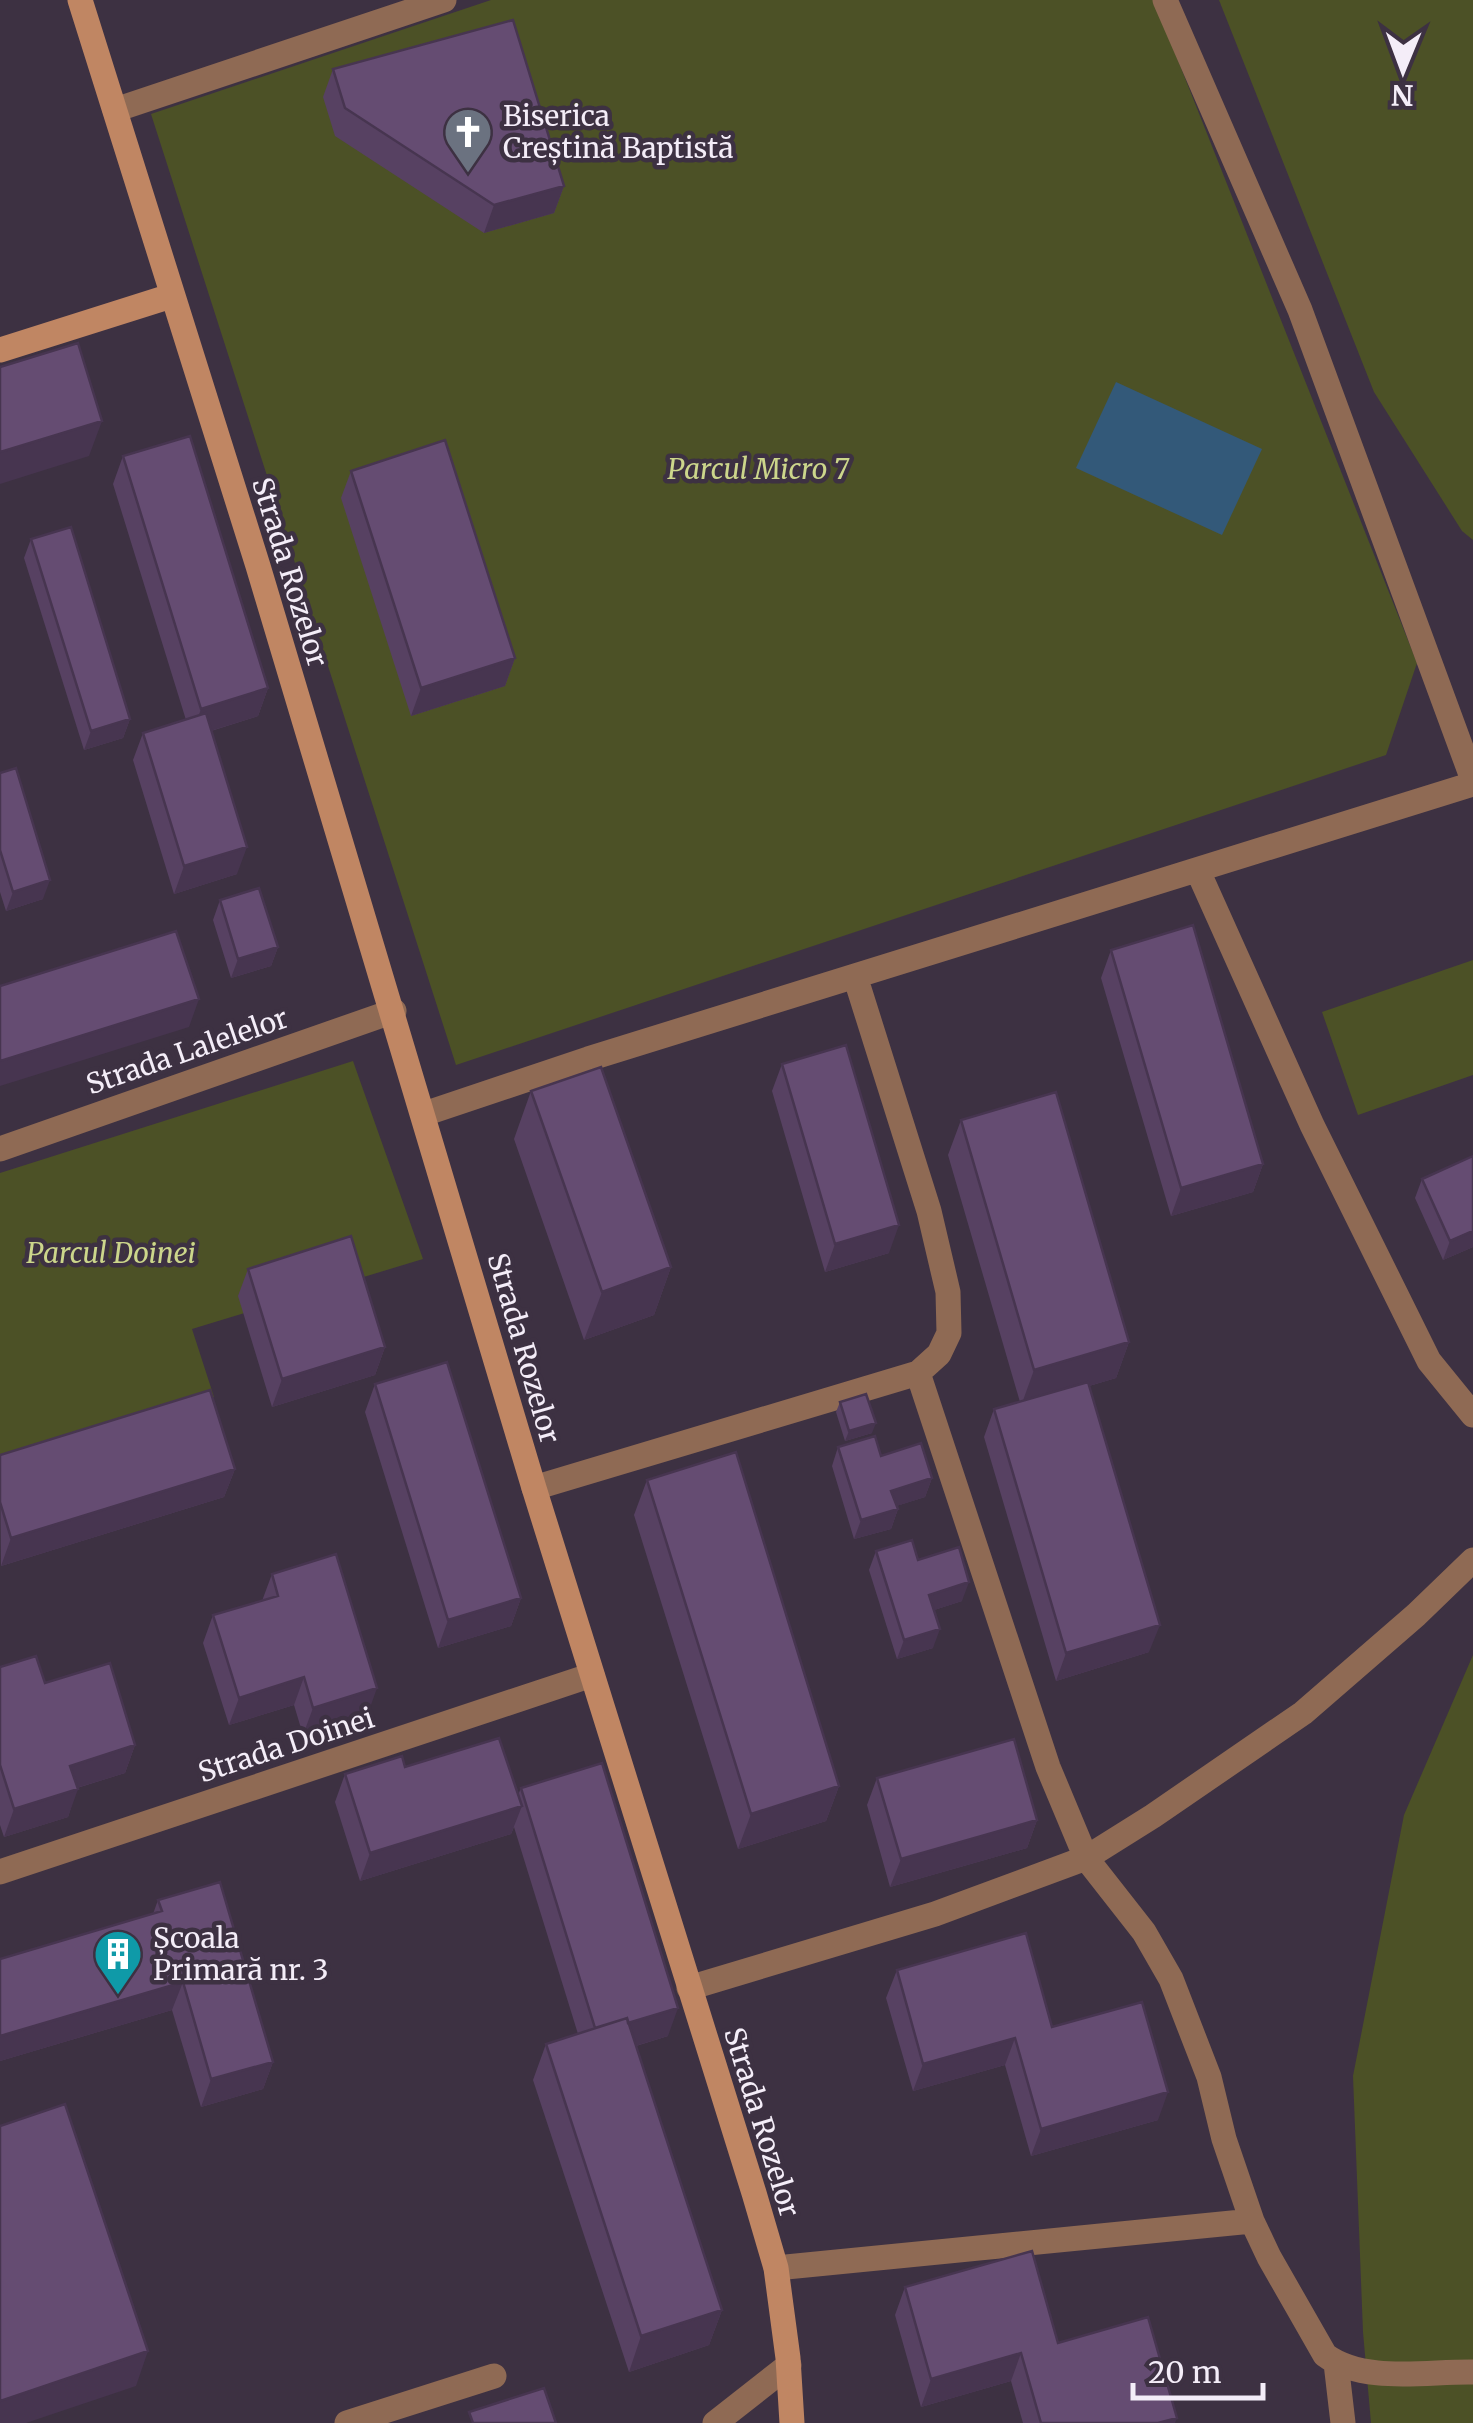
<svg xmlns="http://www.w3.org/2000/svg" width="1473" height="2423" viewBox="0 0 1473 2423" font-family="Merriweather,serif">
	<style>
		.green { fill: #4c5126 }
		.water { fill: #335979 }
		.lines { fill: none; stroke-linecap: round; stroke-linejoin: round }
		.lane { stroke: #8f6a54; stroke-width: 25 }
		.street { stroke: #8f6a54; stroke-width: 25 }
		.secondary { stroke: #c08663; stroke-width: 25 }
		.wall { fill: #574162 }
		.shaded-wall { fill: #473550 }
		.building { fill: #654c72; stroke: #473550; stroke-width: 2.5 }
		.labels { text-anchor: middle; dominant-baseline: central; stroke-width: 9; stroke-linejoin: round; paint-order: stroke }
		.poi-label { font-size: 28px; fill: #f4edf8; stroke: #3d3142; text-anchor: start }
		.park-label { font-size: 28px; font-style: italic; fill: #ccd68b; stroke: #3d3142 }
		.street-label { font-size: 28px; fill: #f4edf8; stroke: #3d3142 }
	</style>
	<rect width="100%" height="100%" fill="#3d3142"/>
	<path class="green" d="M 491,0 L 1154,0 L 1417,663 L 1386,755 L 456,1065 L 151,114 Z
		M 1219,0 L 1473,0 L 1473,540 L 1462,531 L 1374,392 Z
		M 1473,960 L 1473,1075 L 1358,1115 L 1322,1012 Z
		M 353,1061 L 423,1259 L 192,1329 L 214,1397 L 0,1468 L 0,1173 Z
		M 1473,1655 L 1473,2423 L 1371,2423 L 1363,2332 L 1353,2076 L 1404,1815 Z"/>
	<path class="water" d="M 1116,382 L 1262,449 L 1222,535 L 1076,468 Z"/>
	<g class="lines">
		<path class="lane" d="M 115,110 L 444,0
			M 715,2423 L 789,2365"/>
		<path class="street" d="M 1165,0 L 1300,310 L 1473,780
			M 1198,871 L 1312,1125 L 1429,1361 L 1473,1415
			M 855,976 L 929,1211 L 948,1292 L 949,1333 L 939,1354 L 918,1373 L 1048,1767 L 1086,1858 L 1144,1932 L 1171,1979 L 1209,2077 L 1224,2139 L 1252,2221 L 1269,2257 L 1325,2355 C 1364,2384 1427,2371 1473,2372
			M 424,1114 L 588,1059 L 1473,784
			M 0,1149 L 394,1011
			M 534,1488 L 918,1373
			M 0,1872 L 592,1675
			M 689,1988 L 935,1914 L 1086,1858 L 1153,1816 L 1303,1713 L 1416,1615 L 1473,1560
			M 776,2268 L 1252,2221
			M 1336,2363 L 1343,2423
			M 347,2423 L 494,2376"/>
		<path class="secondary" d="M 80,0 L 258,566 L 534,1488 L 754,2193 L 776,2268 L 788,2358 L 792,2423
			M 0,350 L 171,296"/>
	</g>
	<path class="wall" d="M 333,69 L 564,186 L 554,213 L 484,233 L 335,136 L 323,97 Z
		M 123,456 L 268,688 L 258,716 L 211,731 L 237,874 L 174,894 L 133,760 L 143,733 L 186,720 L 113,484 Z
		M 351,471 L 515,658 L 505,686 L 411,716 L 341,498 Z
		M 31,539 L 130,719 L 123,738 L 84,750 L 24,558 Z
		M 0,773 L 43,899 L 6,911 L 0,892 Z
		M 220,900 L 278,947 L 271,966 L 231,978 L 213,920 Z
		M 1111,950 L 1263,1164 L 1253,1192 L 1171,1216 L 1101,978 Z
		M 782,1064 L 889,1253 L 825,1272 L 772,1091 Z
		M 531,1091 L 671,1267 L 654,1315 L 584,1340 L 514,1139 Z
		M 961,1120 L 1129,1342 L 1116,1378 L 1089,1386 L 1149,1652 L 1056,1681 L 984,1437 L 994,1409 L 1020,1402 L 948,1155 Z
		M 1473,1156 L 1473,1247 L 1443,1260 L 1415,1198 L 1422,1179 Z
		M 248,1269 L 385,1347 L 375,1375 L 272,1407 L 238,1296 Z
		M 375,1384 L 521,1598 L 511,1626 L 438,1648 L 365,1412 Z
		M 840,1402 L 872,1433 L 845,1441 L 836,1412 Z
		M 838,1447 L 881,1456 L 932,1478 L 925,1497 L 896,1506 L 898,1509 L 891,1529 L 854,1539 L 832,1466 Z
		M 0,1455 L 235,1469 L 224,1497 L 1,1566 Z
		M 647,1480 L 839,1786 L 826,1821 L 738,1849 L 634,1515 Z
		M 876,1551 L 918,1560 L 962,1601 L 934,1610 L 933,1648 L 897,1659 L 869,1570 Z
		M 272,1574 L 367,1716 L 303,1735 L 294,1705 L 229,1725 L 203,1643 L 213,1615 L 262,1601 Z
		M 0,1667 L 45,1683 L 135,1745 L 125,1773 L 77,1788 L 68,1817 L 4,1837 L 0,1825 Z
		M 405,1767 L 518,1795 L 521,1788 L 668,2036 L 636,2046 L 722,2310 L 709,2345 L 629,2372 L 533,2080 L 546,2044 L 578,2034 L 514,1827 L 511,1834 L 360,1881 L 335,1802 L 345,1774 Z
		M 877,1778 L 1037,1820 L 1027,1848 L 890,1887 L 867,1805 Z
		M 158,1900 L 273,2062 L 263,2089 L 201,2107 L 172,2010 L 0,2061 L 0,1959 L 153,1914 Z
		M 897,1970 L 1052,2027 L 1158,2120 L 1031,2156 L 1005,2065 L 913,2091 L 886,1998 Z
		M 905,2287 L 1058,2343 L 1175,2423 L 1023,2423 L 1011,2381 L 921,2407 L 895,2315 Z"/>
	<path class="shaded-wall" d="M 564,186 L 554,213 L 484,233 L 494,205 Z
		M 102,421 L 89,456 L 0,484 L 0,452 Z
		M 515,658 L 505,686 L 411,716 L 421,688 Z
		M 268,688 L 258,716 L 191,737 L 201,709 Z
		M 130,719 L 123,738 L 84,750 L 91,731 Z
		M 247,847 L 237,874 L 174,894 L 184,866 Z
		M 50,880 L 43,899 L 6,911 L 13,892 Z
		M 278,947 L 271,966 L 231,978 L 238,959 Z
		M 199,999 L 189,1027 L 0,1086 L 0,1061 Z
		M 1263,1164 L 1253,1192 L 1171,1216 L 1181,1188 Z
		M 899,1225 L 889,1253 L 825,1272 L 835,1244 Z
		M 1473,1231 L 1473,1247 L 1443,1260 L 1450,1241 Z
		M 671,1267 L 654,1315 L 584,1340 L 602,1292 Z
		M 1129,1342 L 1116,1378 L 1021,1406 L 1034,1370 Z
		M 385,1347 L 375,1375 L 272,1407 L 282,1379 Z
		M 876,1423 L 872,1433 L 845,1441 L 849,1431 Z
		M 235,1469 L 224,1497 L 1,1566 L 11,1538 Z
		M 932,1478 L 925,1497 L 884,1510 L 891,1491 Z
		M 898,1509 L 891,1529 L 854,1539 L 861,1520 Z
		M 969,1582 L 962,1601 L 922,1614 L 929,1595 Z
		M 521,1598 L 511,1626 L 438,1648 L 448,1620 Z
		M 1160,1625 L 1149,1652 L 1056,1681 L 1066,1653 Z
		M 940,1629 L 933,1648 L 897,1659 L 904,1640 Z
		M 304,1677 L 294,1705 L 229,1725 L 239,1698 Z
		M 377,1688 L 367,1716 L 303,1735 L 313,1708 Z
		M 135,1745 L 125,1773 L 60,1793 L 70,1766 Z
		M 839,1786 L 826,1821 L 738,1849 L 751,1814 Z
		M 78,1789 L 68,1817 L 4,1837 L 14,1809 Z
		M 522,1806 L 511,1834 L 360,1881 L 370,1853 Z
		M 1037,1820 L 1027,1848 L 890,1887 L 901,1859 Z
		M 183,1982 L 172,2010 L 0,2061 L 0,2036 Z
		M 678,2008 L 668,2036 L 586,2061 L 596,2033 Z
		M 1015,2038 L 1005,2065 L 913,2091 L 923,2064 Z
		M 273,2062 L 263,2089 L 201,2107 L 211,2079 Z
		M 1168,2092 L 1158,2120 L 1031,2156 L 1041,2129 Z
		M 722,2310 L 709,2345 L 629,2372 L 641,2336 Z
		M 148,2351 L 136,2386 L 26,2423 L 0,2423 L 0,2401 Z
		M 1021,2353 L 1011,2381 L 921,2407 L 931,2379 Z
		M 1177,2418 L 1175,2423 L 1158,2423 Z"/>
	<path class="building" d="M 513,20 L 564,186 L 494,205 L 345,108 L 333,69 Z
		M 78,343 L 102,421 L 0,452 L 0,367 Z
		M 190,436 L 268,688 L 201,709 L 123,456 Z
		M 445,440 L 515,658 L 421,688 L 351,471 Z
		M 71,527 L 130,719 L 91,731 L 31,539 Z
		M 206,713 L 247,847 L 184,866 L 143,733 Z
		M 16,768 L 50,880 L 13,892 L 0,850 L 0,773 Z
		M 259,888 L 278,947 L 238,959 L 220,900 Z
		M 1193,925 L 1263,1164 L 1181,1188 L 1111,950 Z
		M 176,931 L 199,999 L 0,1061 L 0,986 Z
		M 846,1045 L 899,1225 L 835,1244 L 782,1064 Z
		M 601,1067 L 671,1267 L 602,1292 L 531,1091 Z
		M 1056,1092 L 1129,1342 L 1034,1370 L 961,1120 Z
		M 1473,1156 L 1473,1231 L 1450,1241 L 1422,1179 Z
		M 351,1236 L 385,1347 L 282,1379 L 248,1269 Z
		M 447,1362 L 521,1598 L 448,1620 L 375,1384 Z
		M 1088,1382 L 1160,1625 L 1066,1653 L 994,1409 Z
		M 210,1390 L 235,1469 L 11,1538 L 0,1502 L 0,1455 Z
		M 866,1394 L 876,1423 L 849,1431 L 840,1402 Z
		M 875,1436 L 881,1456 L 921,1443 L 932,1478 L 891,1491 L 898,1509 L 861,1520 L 838,1447 Z
		M 736,1452 L 839,1786 L 751,1814 L 647,1480 Z
		M 912,1540 L 918,1560 L 959,1547 L 969,1582 L 929,1595 L 940,1629 L 904,1640 L 876,1551 Z
		M 336,1554 L 377,1688 L 313,1708 L 304,1677 L 239,1698 L 213,1615 L 278,1596 L 272,1574 Z
		M 36,1656 L 45,1683 L 110,1663 L 135,1745 L 70,1766 L 78,1789 L 14,1809 L 0,1765 L 0,1667 Z
		M 499,1738 L 522,1806 L 370,1853 L 345,1774 L 402,1756 L 405,1767 Z
		M 1014,1739 L 1037,1820 L 901,1859 L 877,1778 Z
		M 602,1763 L 678,2008 L 628,2023 L 627,2018 L 595,2028 L 521,1788 Z
		M 220,1882 L 273,2062 L 211,2079 L 183,1982 L 0,2036 L 0,1959 L 162,1911 L 158,1900 Z
		M 1026,1933 L 1052,2027 L 1142,2002 L 1168,2092 L 1041,2129 L 1015,2038 L 923,2064 L 897,1970 Z
		M 627,2018 L 722,2310 L 641,2336 L 546,2044 Z
		M 65,2104 L 148,2351 L 0,2401 L 0,2126 Z
		M 1032,2251 L 1058,2343 L 1148,2317 L 1177,2418 L 1158,2423 L 1041,2423 L 1021,2353 L 931,2379 L 905,2287 Z
		M 544,2388 L 556,2423 L 473,2423 L 469,2412 Z"/>
	<defs>
		<g id="church-pin" transform="scale(2.5)"><path d="M0 17L-7.5 6A9.5 9.5 0 1 1 7.5 6Z" fill="#6b7280" stroke="#3d3142"/><path d="M-1.2-6h2.4v3.5h3.3v2.4h-3.3V6h-2.4V-.1h-3.3v-2.4h3.3Z" fill="#fff"/></g>
		<g id="building-pin" transform="scale(2.5)"><path d="M0 17L-7.5 6A9.5 9.5 0 1 1 7.5 6Z" fill="#0f9aa8" stroke="#3d3142"/><path d="M-4-6H4V6H1V3H-1V6H-4ZM-2.5-4.3h1.7v1.8h-1.7ZM.8-4.3h1.7v1.8H.8ZM-2.5-1h1.7V.8h-1.7ZM.8-1h1.7V.8H.8Z" fill="#fff"/></g>
	</defs>
	<g fill-rule="evenodd">
		<use href="#church-pin" x="468" y="132"/>
		<use href="#building-pin" x="118" y="1954"/>
	</g>
	<g class="labels">
		<g class="poi-label">
			<text x="503" y="116">Biserica<tspan x="503" dy="32">Creștină Baptistă</tspan></text>
			<text x="153" y="1938">Școala<tspan x="153" dy="32">Primară nr. 3</tspan></text>
		</g>
		<g class="park-label">
			<text x="758" y="469">Parcul Micro 7</text>
			<text x="111" y="1253">Parcul Doinei</text>
		</g>
		<g class="street-label">
			<text transform="translate(290 572) rotate(73)">Strada Rozelor</text>
			<text transform="translate(187 1051) rotate(-19)">Strada Lalelelor</text>
			<text transform="translate(524 1348) rotate(74)">Strada Rozelor</text>
			<text transform="translate(286 1745) rotate(-18)">Strada Doinei</text>
			<text transform="translate(762 2122) rotate(73)">Strada Rozelor</text>
		</g>
	</g>
	<g transform="translate(1403 70) rotate(181)" stroke="#3d3142" stroke-width="8" paint-order="stroke">
	<path d="M0-8L18 38L0 25L-18 38Z" fill="#f4edf8"/>
	<text y="-15" font-size="28" font-weight="bold" text-anchor="middle" fill="#f4edf8">N</text>
	</g>
	<path d="M1133 2383v15h130v-15" fill="none" stroke="#f4edf8" stroke-width="5"/>
	<text x="1148" y="2383" font-size="30" fill="#f4edf8" stroke="#3d3142" stroke-width="8" paint-order="stroke">20 m</text>
</svg>
